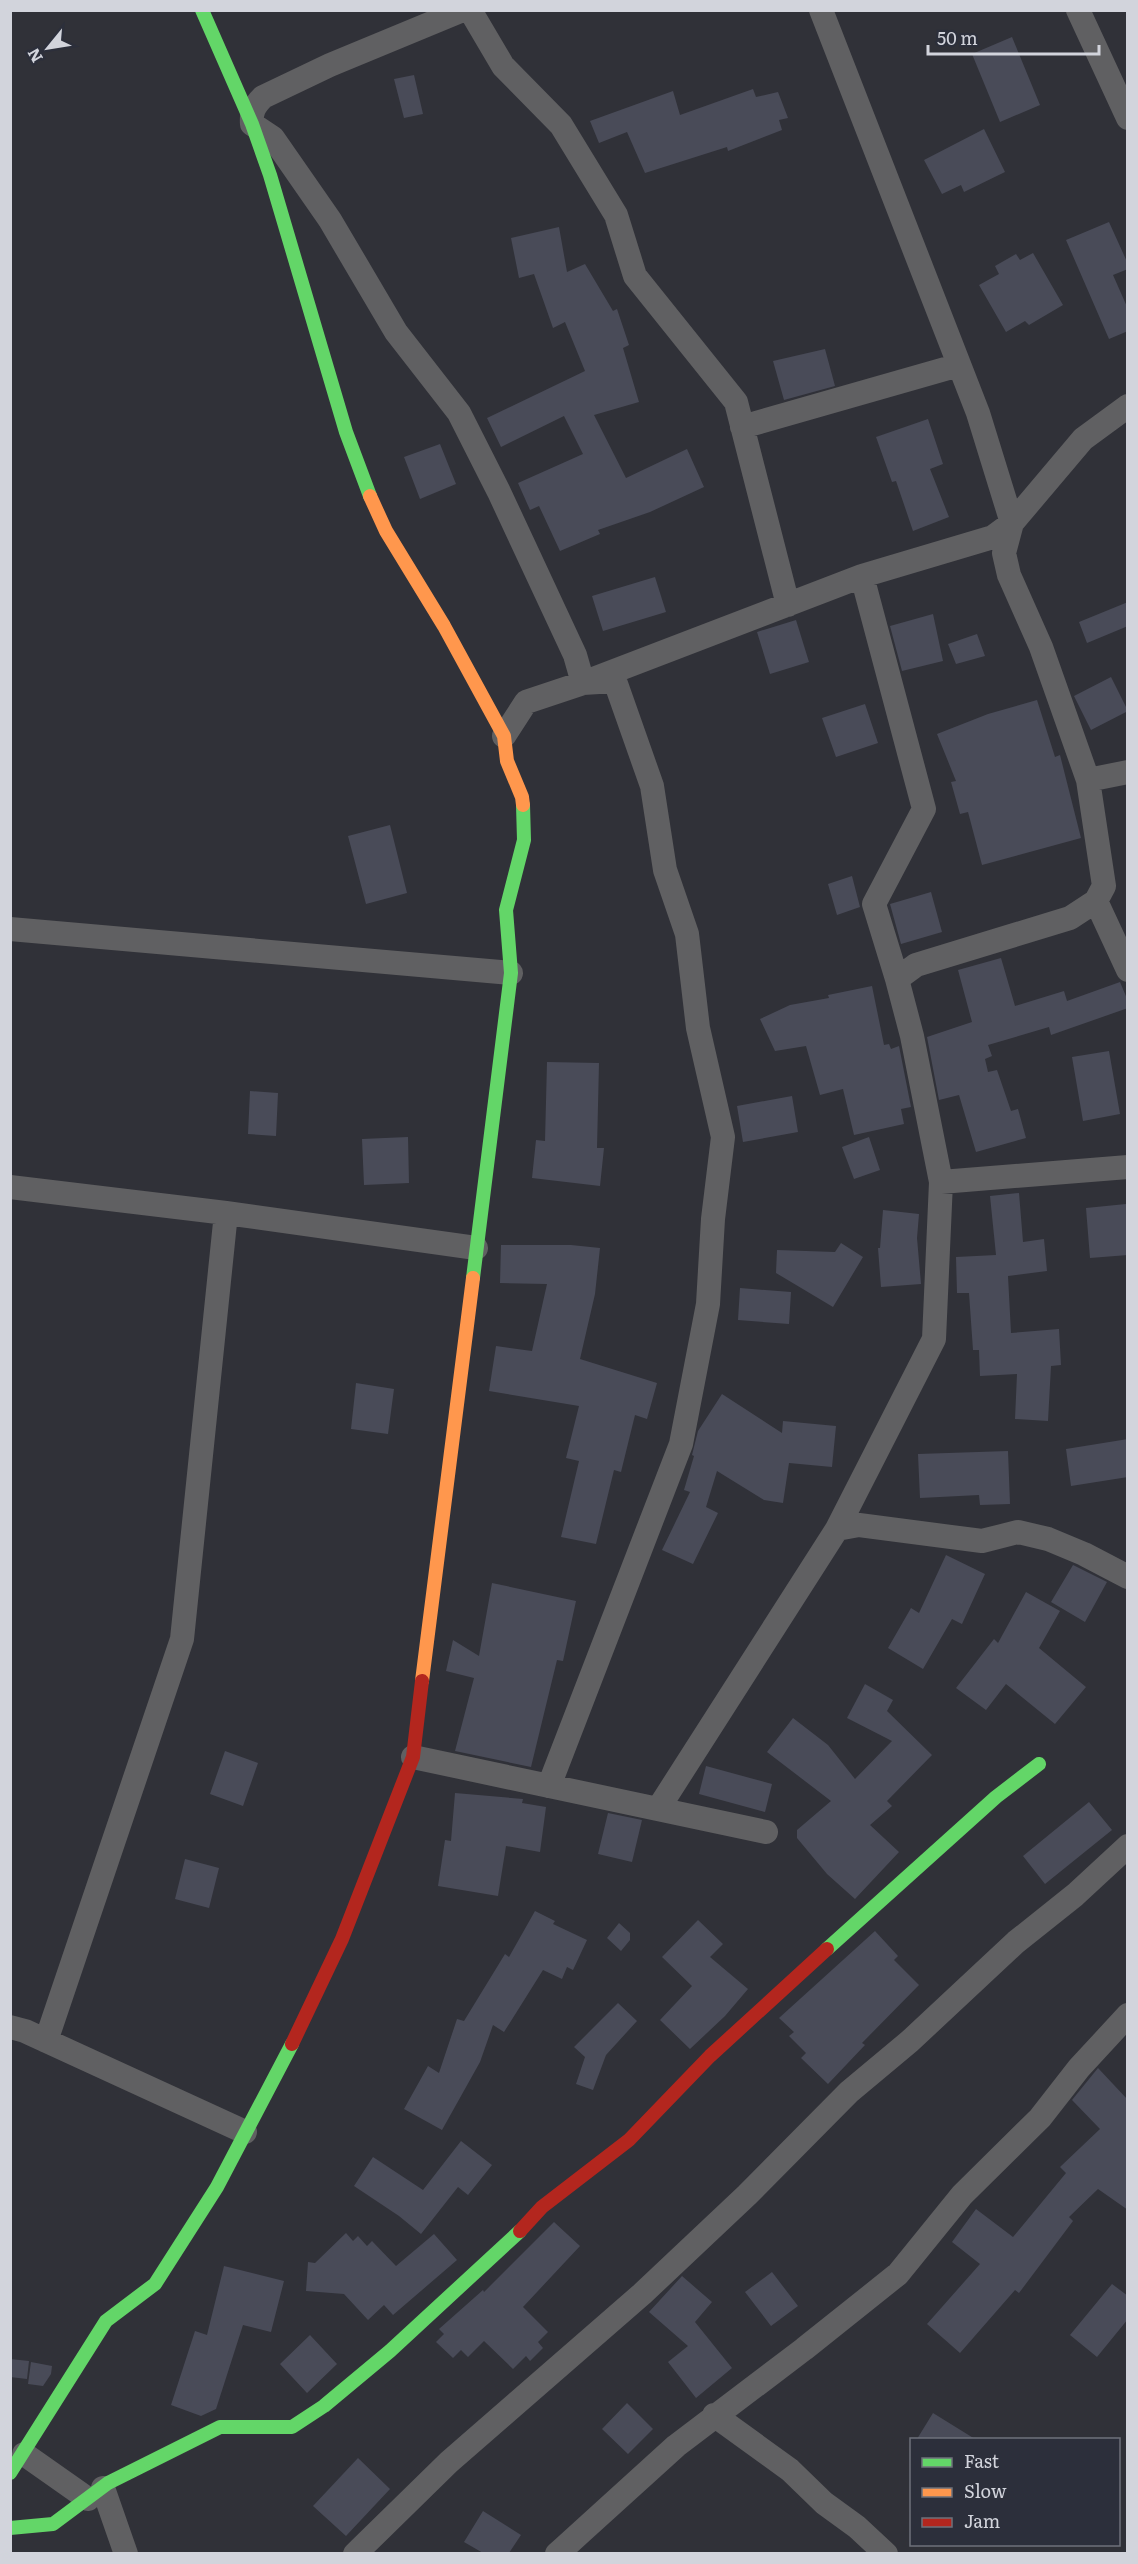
<svg xmlns="http://www.w3.org/2000/svg" width="1138" height="2564" viewBox="0 0 1138 2564" font-family="Literata,serif">
	<style>
		.building { fill: #494b58 }
		.lines { fill: none; stroke-linecap: round; stroke-linejoin: round }
		.street { stroke: #606062; stroke-width: 24 }
		.fast { stroke: #63d668; stroke-width: 14 }
		.slow { stroke: #ff974d; stroke-width: 14 }
		.jam { stroke: #b3261e; stroke-width: 14 }
	</style>
	<rect width="100%" height="100%" fill="#303138"/>
	<path class="building" d="M 1012,37 L 1040,105 L 1000,122 L 972,54 Z
		M 414,75 L 423,114 L 404,118 L 394,79 Z
		M 753,89 L 756,97 L 778,92 L 788,118 L 779,120 L 782,130 L 728,151 L 727,147 L 645,173 L 627,132 L 599,143 L 590,121 L 673,91 L 680,115 Z
		M 984,129 L 1005,172 L 964,192 L 961,185 L 942,194 L 924,160 Z
		M 1109,222 L 1128,264 L 1128,269 L 1113,275 L 1128,309 L 1128,331 L 1109,339 L 1066,240 Z
		M 559,227 L 567,272 L 585,264 L 613,311 L 617,309 L 629,345 L 623,348 L 639,402 L 594,415 L 626,478 L 687,449 L 704,487 L 650,512 L 598,530 L 600,534 L 560,551 L 539,506 L 530,510 L 518,483 L 583,454 L 564,416 L 501,447 L 487,418 L 585,371 L 565,322 L 553,328 L 534,274 L 519,278 L 511,238 Z
		M 1033,253 L 1063,305 L 1029,325 L 1025,321 L 1006,332 L 979,285 L 999,274 L 995,266 L 1016,254 L 1020,260 Z
		M 825,349 L 835,386 L 784,400 L 773,361 Z
		M 928,419 L 943,464 L 930,469 L 949,517 L 913,531 L 896,481 L 892,482 L 876,437 Z
		M 440,444 L 456,484 L 420,499 L 404,457 Z
		M 655,577 L 666,612 L 603,631 L 592,596 Z
		M 1128,602 L 1128,626 L 1087,643 L 1079,622 Z
		M 933,614 L 943,661 L 902,671 L 890,626 Z
		M 796,620 L 809,662 L 770,674 L 757,632 Z
		M 977,634 L 985,656 L 956,664 L 948,644 Z
		M 1111,677 L 1128,711 L 1091,730 L 1074,696 Z
		M 1037,700 L 1055,757 L 1060,755 L 1081,838 L 982,865 L 968,812 L 960,814 L 951,782 L 956,781 L 937,734 L 988,714 Z
		M 865,704 L 878,743 L 836,757 L 822,718 Z
		M 390,825 L 407,893 L 366,904 L 348,836 Z
		M 852,876 L 860,907 L 837,915 L 828,884 Z
		M 931,892 L 942,932 L 901,944 L 890,904 Z
		M 1001,958 L 1015,1006 L 1064,991 L 1067,1001 L 1120,982 L 1128,1001 L 1128,1008 L 1051,1035 L 1049,1027 L 988,1045 L 992,1056 L 985,1059 L 988,1072 L 997,1070 L 1011,1111 L 1018,1109 L 1026,1138 L 976,1152 L 959,1095 L 939,1100 L 927,1037 L 972,1022 L 958,970 Z
		M 872,986 L 884,1045 L 889,1044 L 891,1049 L 899,1046 L 911,1107 L 901,1109 L 904,1124 L 854,1135 L 843,1089 L 820,1095 L 806,1046 L 775,1051 L 760,1019 L 790,1005 L 829,998 L 828,995 Z
		M 1109,1051 L 1120,1114 L 1083,1121 L 1072,1057 Z
		M 547,1062 L 599,1063 L 597,1148 L 604,1148 L 600,1186 L 532,1178 L 536,1140 L 545,1141 Z
		M 250,1091 L 278,1093 L 276,1136 L 248,1134 Z
		M 792,1096 L 798,1132 L 743,1142 L 737,1106 Z
		M 408,1137 L 409,1183 L 364,1185 L 362,1139 Z
		M 869,1137 L 880,1170 L 854,1179 L 842,1147 Z
		M 1019,1193 L 1023,1242 L 1044,1239 L 1047,1271 L 1008,1276 L 1011,1333 L 1059,1329 L 1061,1365 L 1051,1366 L 1048,1421 L 1015,1419 L 1017,1374 L 980,1376 L 979,1350 L 973,1350 L 969,1293 L 957,1293 L 956,1257 L 996,1255 L 990,1196 Z
		M 1126,1204 L 1128,1255 L 1090,1258 L 1086,1208 Z
		M 883,1210 L 919,1214 L 917,1238 L 921,1284 L 881,1287 L 878,1248 L 880,1248 Z
		M 841,1243 L 863,1257 L 833,1307 L 776,1273 L 777,1250 L 835,1252 Z
		M 501,1245 L 571,1245 L 600,1248 L 595,1294 L 580,1359 L 657,1383 L 647,1419 L 635,1415 L 621,1472 L 614,1470 L 596,1544 L 561,1537 L 579,1461 L 566,1458 L 579,1406 L 489,1391 L 496,1346 L 532,1351 L 547,1284 L 500,1283 Z
		M 740,1288 L 791,1292 L 789,1324 L 738,1320 Z
		M 356,1383 L 394,1389 L 388,1434 L 351,1429 Z
		M 722,1394 L 782,1433 L 783,1421 L 836,1426 L 832,1467 L 789,1463 L 783,1503 L 764,1500 L 717,1471 L 706,1507 L 718,1513 L 693,1564 L 662,1550 L 690,1492 L 684,1490 L 694,1456 L 692,1455 L 698,1431 Z
		M 1128,1439 L 1128,1477 L 1071,1486 L 1066,1449 Z
		M 1008,1451 L 1010,1504 L 980,1505 L 979,1495 L 920,1498 L 918,1454 Z
		M 946,1555 L 985,1574 L 962,1624 L 952,1619 L 923,1669 L 888,1648 L 911,1608 L 919,1613 Z
		M 1073,1565 L 1107,1582 L 1085,1622 L 1051,1602 Z
		M 492,1583 L 576,1601 L 563,1661 L 557,1660 L 531,1767 L 455,1751 L 474,1678 L 446,1671 L 453,1640 L 479,1656 Z
		M 1026,1592 L 1060,1611 L 1039,1648 L 1086,1687 L 1055,1724 L 1006,1684 L 986,1710 L 956,1688 L 994,1639 L 998,1643 Z
		M 865,1684 L 893,1700 L 887,1711 L 932,1755 L 887,1801 L 892,1806 L 870,1825 L 899,1852 L 855,1899 L 827,1874 L 797,1838 L 797,1830 L 831,1801 L 767,1752 L 793,1718 L 828,1745 L 855,1779 L 892,1741 L 847,1718 Z
		M 225,1751 L 258,1763 L 243,1806 L 210,1794 Z
		M 706,1766 L 772,1784 L 765,1812 L 699,1794 Z
		M 455,1793 L 523,1799 L 522,1803 L 546,1807 L 540,1852 L 506,1846 L 498,1896 L 438,1886 L 445,1840 L 451,1841 Z
		M 1089,1802 L 1112,1830 L 1045,1884 L 1023,1856 Z
		M 608,1813 L 642,1820 L 632,1862 L 598,1854 Z
		M 185,1859 L 219,1868 L 209,1908 L 175,1899 Z
		M 535,1911 L 555,1921 L 553,1924 L 587,1940 L 573,1970 L 567,1967 L 562,1979 L 543,1970 L 504,2032 L 493,2025 L 480,2062 L 442,2130 L 404,2109 L 428,2066 L 439,2073 L 457,2019 L 464,2021 L 505,1954 L 509,1957 Z
		M 698,1920 L 723,1944 L 710,1957 L 748,1989 L 725,2016 L 690,2049 L 660,2020 L 692,1986 L 662,1957 Z
		M 619,1923 L 630,1933 L 630,1940 L 621,1951 L 607,1938 Z
		M 875,1931 L 898,1956 L 894,1960 L 919,1985 L 862,2043 L 865,2045 L 828,2084 L 801,2058 L 806,2053 L 789,2036 L 794,2032 L 779,2018 Z
		M 618,2003 L 637,2021 L 606,2055 L 593,2090 L 576,2084 L 585,2057 L 574,2047 Z
		M 1098,2068 L 1128,2100 L 1128,2210 L 1098,2189 L 1069,2217 L 1073,2221 L 1019,2293 L 1015,2290 L 960,2353 L 927,2324 L 980,2264 L 952,2242 L 976,2209 L 1013,2237 L 1066,2173 L 1060,2167 L 1100,2129 L 1072,2100 Z
		M 461,2141 L 492,2165 L 468,2195 L 458,2187 L 421,2234 L 399,2216 L 354,2186 L 373,2157 L 423,2190 Z
		M 554,2222 L 580,2246 L 523,2307 L 548,2332 L 538,2342 L 543,2348 L 530,2361 L 526,2356 L 513,2369 L 484,2341 L 468,2357 L 461,2350 L 453,2358 L 436,2342 L 444,2334 L 439,2329 L 483,2290 L 484,2292 Z
		M 346,2233 L 353,2241 L 358,2236 L 367,2246 L 372,2241 L 396,2266 L 434,2234 L 457,2260 L 393,2315 L 384,2305 L 368,2320 L 344,2294 L 306,2291 L 308,2262 L 315,2263 Z
		M 224,2266 L 284,2281 L 271,2332 L 243,2325 L 216,2409 L 201,2416 L 171,2405 L 195,2331 L 207,2335 Z
		M 772,2272 L 798,2306 L 771,2326 L 745,2292 Z
		M 682,2276 L 712,2302 L 695,2322 L 732,2368 L 696,2398 L 668,2362 L 688,2346 L 649,2312 Z
		M 1112,2284 L 1128,2296 L 1128,2319 L 1097,2357 L 1070,2335 Z
		M 310,2335 L 337,2364 L 307,2393 L 280,2364 Z
		M 10,2359 L 29,2361 L 27,2379 L 10,2377 Z
		M 31,2362 L 52,2366 L 51,2374 L 43,2386 L 28,2384 Z
		M 627,2403 L 653,2429 L 628,2454 L 602,2429 Z
		M 933,2413 L 975,2439 L 917,2439 Z
		M 358,2458 L 390,2489 L 346,2536 L 313,2506 Z
		M 483,2511 L 521,2535 L 509,2553 L 483,2553 L 464,2542 Z"/>
	<g class="lines">
		<path class="street" d="M 463,10 L 330,65 L 263,97 C 254,106 251,112 252,124 L 273,138 L 330,220 L 396,332 L 459,413 L 499,492 L 575,655 L 583,683 L 615,681 L 652,786 L 665,870 L 687,934 L 698,1028 L 723,1137 L 713,1219 L 708,1304 L 681,1444 L 549,1786
			M 470,10 L 503,66 L 561,125 L 616,215 L 635,276 L 736,402 L 788,605
			M 821,10 L 978,413 L 1012,523 L 1004,553 L 1009,575 L 1041,647 L 1088,780
			M 1078,10 L 1128,118
			M 742,427 L 959,365
			M 862,576 L 924,809 L 874,904 L 897,979
			M 504,736 L 526,702 L 583,683 L 862,576 L 993,537 L 1012,523 L 1083,439 L 1128,406
			M 1096,901 L 1128,970
			M 10,929 L 511,973
			M 941,1182 L 1128,1167
			M 10,1187 L 226,1213 L 476,1248
			M 837,1529 L 859,1525 L 982,1541 L 1018,1532 L 1048,1539 L 1084,1554 L 1128,1577
			M 413,1757 L 766,1832
			M 658,1809 L 837,1529 L 934,1339 L 941,1182 L 912,1036 L 897,979 L 916,965 L 1070,918 L 1096,901 L 1104,886 L 1088,780 L 1128,772
			M 10,2027 L 25,2031 L 245,2132
			M 46,2041 L 182,1639 L 226,1213
			M 714,2415 L 790,2470 L 824,2503 L 857,2527 L 886,2554
			M 24,2454 L 88,2499
			M 103,2488 L 126,2554
			M 355,2554 L 449,2462 L 642,2294 L 747,2195 L 849,2092 L 910,2041 L 1016,1942 L 1075,1895 L 1128,1846
			M 557,2554 L 676,2446 L 804,2349 L 898,2274 L 962,2195 L 1040,2118 L 1079,2068 L 1128,2015"/>
		<path class="fast" d="M 202,10 L 252,124 L 270,175 L 346,432 L 370,496
			M 473,1278 L 511,973 L 506,910 L 524,840 L 523,805
			M 827,1949 L 996,1797 L 1039,1764
			M 10,2473 L 106,2321 L 155,2284 L 217,2187 L 292,2044
			M 10,2528 L 53,2524 L 108,2483 L 220,2427 L 292,2427 L 324,2406 L 390,2351 L 520,2231"/>
		<path class="slow" d="M 370,496 L 386,531 L 444,626 L 504,736 L 507,761 L 522,797 L 523,805
			M 422,1681 L 473,1278"/>
		<path class="jam" d="M 292,2044 L 342,1939 L 413,1757 L 422,1681
			M 520,2231 L 542,2207 L 629,2140 L 710,2056 L 827,1949"/>
	</g>
	<rect width="1138" height="2564" fill="none" stroke="#d2d4dc" stroke-width="24"/>
	<rect x="910" y="2438" width="210" height="108" fill="#2c2f3b" stroke="#6e717b" stroke-width="1.5"/>
	<rect x="922" y="2458" width="30" height="9" fill="#63d668" stroke="#6e717b" stroke-width="1.5"/>
	<text x="964" y="2468" font-size="18" fill="#d2d4dc">Fast</text>
	<rect x="922" y="2488" width="30" height="9" fill="#ff974d" stroke="#6e717b" stroke-width="1.5"/>
	<text x="964" y="2498" font-size="18" fill="#d2d4dc">Slow</text>
	<rect x="922" y="2518" width="30" height="9" fill="#b3261e" stroke="#6e717b" stroke-width="1.5"/>
	<text x="964" y="2528" font-size="18" fill="#d2d4dc">Jam</text>
	<g transform="translate(48 48) rotate(240)" stroke="#2c2f3b" stroke-width="4.5" paint-order="stroke">
	<path d="M0-4.5L10 22L0 15L-10 22Z" fill="#d2d4dc"/>
	<text y="-9" font-size="16" font-weight="bold" text-anchor="middle" fill="#d2d4dc">N</text>
	</g>
	<path d="M928 45v9h171v-9" fill="none" stroke="#d2d4dc" stroke-width="3"/>
	<text x="937" y="45" font-size="18" fill="#d2d4dc" stroke="#2c2f3b" stroke-width="4.5" paint-order="stroke">50 m</text>
</svg>
